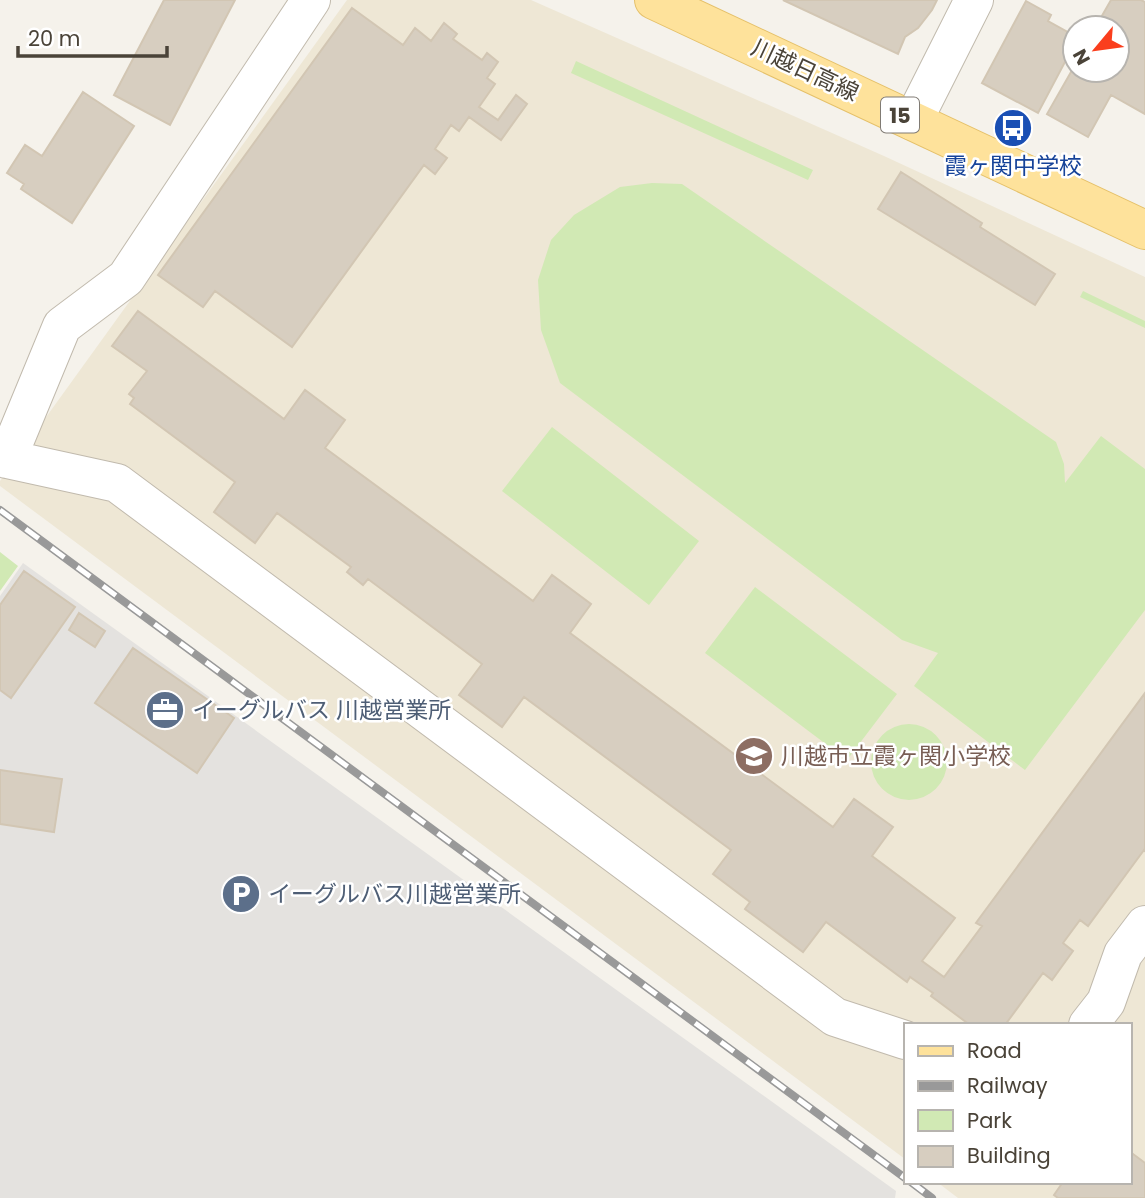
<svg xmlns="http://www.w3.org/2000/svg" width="1145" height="1198" viewBox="0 0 1145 1198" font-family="Poppins,'Noto Sans JP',sans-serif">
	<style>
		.education { fill: #eee7d5 }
		.green { fill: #d1e9b4 }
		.parking { fill: #e4e2df }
		.building { fill: #d7cec0; stroke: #d2c6b3; stroke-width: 2 }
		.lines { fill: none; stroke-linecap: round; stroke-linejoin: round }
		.minor-casing { stroke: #c1baad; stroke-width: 40 }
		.major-casing { stroke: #e5c069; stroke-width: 40 }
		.minor { stroke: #fff; stroke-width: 38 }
		.major { stroke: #fee29b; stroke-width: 38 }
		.rail-casing { stroke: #999; stroke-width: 8 }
		.rail { stroke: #fff; stroke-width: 5; stroke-dasharray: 16; stroke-linecap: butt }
		.labels { text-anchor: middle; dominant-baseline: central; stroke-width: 5; stroke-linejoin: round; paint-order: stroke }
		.shield { fill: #fff; stroke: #807b74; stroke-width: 2 }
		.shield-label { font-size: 21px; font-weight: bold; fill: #4a4338 }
		.street-label { font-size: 23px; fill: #4a4338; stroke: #fff }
		.transit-label { font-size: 23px; fill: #164399; stroke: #fff }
		.service-label { font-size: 23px; fill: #4e5e75; stroke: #fff; text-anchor: start }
		.education-label { font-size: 23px; fill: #785e54; stroke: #fff; text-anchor: start }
	</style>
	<rect width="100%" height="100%" fill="#f5f2eb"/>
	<path class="education" d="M 347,0 L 531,0 L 884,156 L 1145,277 L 1145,1198 L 958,1198 L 937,1182 L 1129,1182 L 1129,1025 L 905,1025 L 905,1159 L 0,486 L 0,481 Z"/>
	<path class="green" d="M 576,61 L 813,170 L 808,180 L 571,73 Z
		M 652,183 L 682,184 L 1056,442 L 1064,464 L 1065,483 L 1101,436 L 1145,469 L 1145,610 L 1025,770 L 914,686 L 938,653 L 902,640 L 560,383 L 541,330 L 538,280 L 551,240 L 574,215 L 620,187 Z
		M 1083,291 L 1145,321 L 1145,328 L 1080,297 Z
		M 552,427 L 699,541 L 649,605 L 502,491 Z
		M 0,552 L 18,566 L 0,591 Z
		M 755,587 L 897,694 L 847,760 L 705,653 Z
		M871 762a38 38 0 1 1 76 0a38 38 0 1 1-76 0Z"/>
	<path class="parking" d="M 23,563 L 896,1191 L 895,1198 L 0,1198 L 0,596 Z"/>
	<path class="building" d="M 164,0 L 235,0 L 170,125 L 114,95 Z
		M 783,0 L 937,0 L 932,10 L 918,28 L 905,37 L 898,54 Z
		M 1111,0 L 1141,0 L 1145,2 L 1145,114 L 1111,95 L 1088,137 L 1047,114 L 1075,65 L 1075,70 L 1117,70 L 1117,28 L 1095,28 Z
		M 1026,1 L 1051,15 L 1048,21 L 1075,36 L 1075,43 L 1038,113 L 982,83 Z
		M 352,8 L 403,45 L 415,28 L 431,41 L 444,23 L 457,34 L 453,39 L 482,60 L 487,53 L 498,62 L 487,78 L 495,84 L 479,107 L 498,120 L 516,95 L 527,104 L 501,140 L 469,117 L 459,131 L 451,125 L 435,149 L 447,158 L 435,174 L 424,165 L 292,347 L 215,291 L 203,307 L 158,275 Z
		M 83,92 L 134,126 L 72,223 L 21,189 L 24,184 L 7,173 L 25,145 L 42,156 Z
		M 901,172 L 982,223 L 980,227 L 1055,274 L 1035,305 L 878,209 Z
		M 138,311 L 284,419 L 305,390 L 345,420 L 325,448 L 533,601 L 552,575 L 591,604 L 570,633 L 833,827 L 854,799 L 893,827 L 872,856 L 955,918 L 922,961 L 944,977 L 982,926 L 976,923 L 1145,693 L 1145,851 L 1144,850 L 1088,926 L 1080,920 L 1063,943 L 1073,951 L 1052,980 L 1043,973 L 1005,1025 L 970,1025 L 931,996 L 933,993 L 910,977 L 907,982 L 826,922 L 803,952 L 745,909 L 750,902 L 713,874 L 731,850 L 524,697 L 502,727 L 459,695 L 482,664 L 368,579 L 363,585 L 347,572 L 351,567 L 277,513 L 255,543 L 214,512 L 235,482 L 130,404 L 134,398 L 129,394 L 147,371 L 112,346 Z
		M 24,571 L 75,607 L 11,698 L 0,690 L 0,605 Z
		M 79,613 L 105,631 L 95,647 L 69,630 Z
		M 133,648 L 234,718 L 197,773 L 95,703 Z
		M 0,770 L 62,779 L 54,832 L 0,824 Z
		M 1129,1151 L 1145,1163 L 1145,1198 L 1058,1198 L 1054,1195 L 1063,1182 L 1129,1182 Z"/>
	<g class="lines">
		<g class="minor-casing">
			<path id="minor" d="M 913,121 L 974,0
				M 0,454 L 7,459 L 62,326 L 126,278 L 311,0
				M 7,459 L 117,483 L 835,1017 L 905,1040
				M 1088,1025 L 1106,1002 L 1123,954 L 1145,925"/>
		</g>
		<g class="major-casing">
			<path id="major" d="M 654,0 L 1145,230"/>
		</g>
		<use href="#minor" class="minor"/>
		<use href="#major" class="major"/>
		<g class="rail-casing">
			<path id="rail" d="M 0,510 L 905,1178
				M 911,1182 L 932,1198"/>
		</g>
		<use href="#rail" class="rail"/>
	</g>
	<defs>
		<g id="bus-disc" transform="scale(2.0125)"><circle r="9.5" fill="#1a4fb4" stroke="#fff"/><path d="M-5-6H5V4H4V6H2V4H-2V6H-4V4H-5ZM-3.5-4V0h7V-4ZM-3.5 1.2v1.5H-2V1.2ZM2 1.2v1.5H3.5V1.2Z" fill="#fff"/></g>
		<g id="office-disc" transform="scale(2.0125)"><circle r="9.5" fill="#5c6f8a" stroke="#fff"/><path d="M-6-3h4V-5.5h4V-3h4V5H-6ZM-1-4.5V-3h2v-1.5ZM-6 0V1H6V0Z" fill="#fff"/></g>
		<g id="school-disc" transform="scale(2.0125)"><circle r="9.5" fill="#8d6e63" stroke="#fff"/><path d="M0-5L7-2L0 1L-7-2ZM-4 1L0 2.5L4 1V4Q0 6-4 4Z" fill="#fff"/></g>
		<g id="parking-disc" transform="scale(2.0125)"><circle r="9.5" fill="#5c6f8a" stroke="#fff"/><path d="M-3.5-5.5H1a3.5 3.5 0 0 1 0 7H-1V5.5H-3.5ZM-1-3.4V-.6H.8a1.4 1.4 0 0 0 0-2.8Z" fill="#fff"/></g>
	</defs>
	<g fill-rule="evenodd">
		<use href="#bus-disc" x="1013" y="128"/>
		<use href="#office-disc" x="165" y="710"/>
		<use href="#school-disc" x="754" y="756"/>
		<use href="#parking-disc" x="241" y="894"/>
	</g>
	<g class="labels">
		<rect class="shield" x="881" y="97.5" width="38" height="35" rx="5"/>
		<g class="shield-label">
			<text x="900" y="115">15</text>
		</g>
		<g class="street-label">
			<text transform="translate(805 70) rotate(25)">川越日高線</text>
		</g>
		<g class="transit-label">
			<text x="1013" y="166">霞ヶ関中学校</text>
		</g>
		<g class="service-label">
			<text x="192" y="710">イーグルバス 川越営業所</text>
			<text x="268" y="894">イーグルバス川越営業所</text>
		</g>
		<g class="education-label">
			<text x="781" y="756">川越市立霞ヶ関小学校</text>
		</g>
	</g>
	<rect x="904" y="1023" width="228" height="161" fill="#ffffff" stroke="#b7b4af" stroke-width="2"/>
	<rect x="918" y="1046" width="35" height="10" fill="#fee29b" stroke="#b7b4af" stroke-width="2"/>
	<text x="967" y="1058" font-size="21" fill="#4a4338">Road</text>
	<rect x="918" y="1081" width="35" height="10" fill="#999999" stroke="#b7b4af" stroke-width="2"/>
	<text x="967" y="1093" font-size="21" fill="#4a4338">Railway</text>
	<rect x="918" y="1110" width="35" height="21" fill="#d1e9b4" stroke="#b7b4af" stroke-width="2"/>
	<text x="967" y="1128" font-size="21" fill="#4a4338">Park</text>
	<rect x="918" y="1146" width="35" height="21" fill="#d7cec0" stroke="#b7b4af" stroke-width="2"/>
	<text x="967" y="1163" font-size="21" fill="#4a4338">Building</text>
	<g transform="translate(1096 49) rotate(241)"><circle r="33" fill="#ffffff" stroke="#b7b4af" stroke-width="2"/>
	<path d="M0-5L12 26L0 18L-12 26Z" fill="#fa3e1d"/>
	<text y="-10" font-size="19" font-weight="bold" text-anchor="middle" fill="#4a4338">N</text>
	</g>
	<path d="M18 46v10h149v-10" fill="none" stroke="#4a4338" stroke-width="3.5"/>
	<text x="28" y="46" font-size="21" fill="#4a4338" stroke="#ffffff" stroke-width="5" paint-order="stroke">20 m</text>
</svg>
